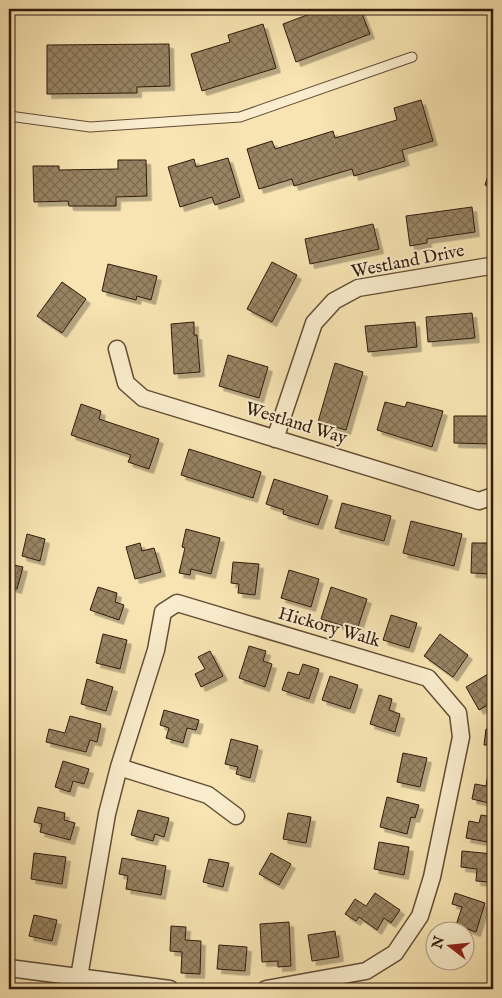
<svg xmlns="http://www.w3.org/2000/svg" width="502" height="998" viewBox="0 0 502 998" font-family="'IM FELL English',serif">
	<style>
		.building { fill: url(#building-cross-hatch); stroke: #321b0d; filter: url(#shadow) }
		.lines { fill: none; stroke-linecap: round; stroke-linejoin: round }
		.service-casing { stroke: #634d36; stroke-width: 11 }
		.minor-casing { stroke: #634d36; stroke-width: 19 }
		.service { stroke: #faedcd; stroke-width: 9 }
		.minor { stroke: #faedcd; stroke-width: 16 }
		.labels { text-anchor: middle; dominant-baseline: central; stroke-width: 4; stroke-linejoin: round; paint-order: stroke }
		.street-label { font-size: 18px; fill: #321b0d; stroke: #faedcd }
	</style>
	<defs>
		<pattern id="building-cross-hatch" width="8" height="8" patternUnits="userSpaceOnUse" patternTransform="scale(1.25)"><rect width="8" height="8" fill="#988463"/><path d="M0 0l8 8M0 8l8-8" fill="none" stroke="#7d6b50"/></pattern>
		<filter id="shadow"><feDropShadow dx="4.5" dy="4.5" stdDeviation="0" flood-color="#0004"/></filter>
	</defs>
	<rect width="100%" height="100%" fill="#f7e4b2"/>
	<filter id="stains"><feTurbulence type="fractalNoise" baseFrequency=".004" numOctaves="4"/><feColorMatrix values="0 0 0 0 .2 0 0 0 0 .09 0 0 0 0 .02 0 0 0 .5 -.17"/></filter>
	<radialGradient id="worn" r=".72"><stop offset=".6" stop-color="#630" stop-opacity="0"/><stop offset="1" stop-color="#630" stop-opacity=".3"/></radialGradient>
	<path class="building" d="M 323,9 L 360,9 L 370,34 L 296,62 L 283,24 Z
		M 263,24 L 276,68 L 202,91 L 191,54 L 230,42 L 228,35 Z
		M 169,44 L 170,86 L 137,87 L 137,93 L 47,94 L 47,45 Z
		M 421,100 L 433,141 L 402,150 L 405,161 L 354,176 L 352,169 L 294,186 L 292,179 L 259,189 L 247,149 L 272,141 L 275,149 L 333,131 L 335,138 L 397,120 L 394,108 Z
		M 228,158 L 240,197 L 215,205 L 212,197 L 180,207 L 168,167 L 194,159 L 196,167 Z
		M 118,160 L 146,160 L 147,196 L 116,197 L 116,206 L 69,206 L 68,201 L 34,202 L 33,166 L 59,166 L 59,170 L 118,169 Z
		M 493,160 L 493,188 L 485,185 Z
		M 472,207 L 475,232 L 427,239 L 427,243 L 410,246 L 406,216 Z
		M 373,224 L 379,249 L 310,264 L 305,239 Z
		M 272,262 L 297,275 L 272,322 L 247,309 Z
		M 108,264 L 157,276 L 151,300 L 137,296 L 136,300 L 102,291 Z
		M 62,282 L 86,299 L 62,333 L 37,316 Z
		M 472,313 L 475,338 L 428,342 L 426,317 Z
		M 194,322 L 194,335 L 197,335 L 200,372 L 174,374 L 171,324 Z
		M 415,322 L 417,347 L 368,352 L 365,326 Z
		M 228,355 L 268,367 L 259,398 L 219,386 Z
		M 335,363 L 363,372 L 346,430 L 318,422 Z
		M 385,402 L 405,407 L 407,402 L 443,411 L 432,447 L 377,430 Z
		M 81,404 L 101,411 L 99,419 L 159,439 L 149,469 L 128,462 L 131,455 L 71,435 Z
		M 454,416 L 491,416 L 491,444 L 454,443 Z
		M 189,449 L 261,472 L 253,498 L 181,475 Z
		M 274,479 L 328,496 L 318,525 L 283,514 L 284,510 L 266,504 Z
		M 342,503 L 391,516 L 384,541 L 335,528 Z
		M 411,521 L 462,534 L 454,566 L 403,553 Z
		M 186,529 L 220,538 L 211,574 L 191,569 L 190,575 L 179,573 L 185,548 L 182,547 Z
		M 27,534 L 45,539 L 40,561 L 22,556 Z
		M 140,543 L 142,551 L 154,548 L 161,572 L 135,579 L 126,547 Z
		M 472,543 L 493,543 L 493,574 L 471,573 Z
		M 233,562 L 259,564 L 255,595 L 238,593 L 239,584 L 231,583 Z
		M 9,564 L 23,567 L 17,589 L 9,587 Z
		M 289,570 L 319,579 L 311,607 L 281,598 Z
		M 98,587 L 117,593 L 115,602 L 124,605 L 119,620 L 90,610 Z
		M 331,587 L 367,599 L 357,630 L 321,619 Z
		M 391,615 L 417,623 L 409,648 L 383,640 Z
		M 103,634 L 127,640 L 120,669 L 96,663 Z
		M 440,634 L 468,655 L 453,677 L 424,656 Z
		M 249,646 L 266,651 L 263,661 L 272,664 L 265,687 L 239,678 Z
		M 210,651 L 223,676 L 201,687 L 195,674 L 205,669 L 198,657 Z
		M 303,664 L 319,669 L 309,699 L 282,690 L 288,672 L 299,675 Z
		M 488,674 L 493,683 L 493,702 L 479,710 L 466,687 Z
		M 330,676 L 358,685 L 350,709 L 322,700 Z
		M 87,679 L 113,687 L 106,711 L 81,704 Z
		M 379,695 L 392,699 L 389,710 L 400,714 L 395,732 L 370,724 Z
		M 164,710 L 199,720 L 196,730 L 187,728 L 183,743 L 166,738 L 169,728 L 160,725 Z
		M 70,716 L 101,724 L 97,742 L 90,740 L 86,752 L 46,742 L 49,729 L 65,733 Z
		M 486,729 L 493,730 L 493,760 L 489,760 L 490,745 L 484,745 Z
		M 231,739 L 258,746 L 250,778 L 236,774 L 238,767 L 225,764 Z
		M 403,753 L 427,758 L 420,787 L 397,782 Z
		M 63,761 L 89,769 L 84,784 L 73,781 L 70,792 L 55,787 Z
		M 488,774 L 493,776 L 493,804 L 472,799 L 475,784 L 486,786 Z
		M 387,797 L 419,805 L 415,818 L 411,817 L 407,834 L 380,827 Z
		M 38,807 L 65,813 L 64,820 L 75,823 L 70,840 L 40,832 L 42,824 L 34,822 Z
		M 138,810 L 169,818 L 164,837 L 155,834 L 153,841 L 131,835 Z
		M 288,813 L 311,817 L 306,843 L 283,839 Z
		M 481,815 L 493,817 L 493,843 L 466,838 L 469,821 L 479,823 Z
		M 379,842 L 409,847 L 404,875 L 374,869 Z
		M 462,851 L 493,854 L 490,882 L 476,881 L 477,869 L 461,867 Z
		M 34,853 L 66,857 L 62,884 L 31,879 Z
		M 271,853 L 291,864 L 279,885 L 259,874 Z
		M 122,858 L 166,866 L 161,895 L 126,889 L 128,876 L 119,874 Z
		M 209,859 L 229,863 L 223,887 L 203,882 Z
		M 375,893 L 400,910 L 391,923 L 384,918 L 377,930 L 359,917 L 356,921 L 345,914 L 355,899 L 366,906 Z
		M 455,893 L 485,903 L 476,932 L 456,925 L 462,907 L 452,904 Z
		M 34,915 L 57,920 L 52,941 L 29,936 Z
		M 289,922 L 291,966 L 278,967 L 278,961 L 262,962 L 260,924 Z
		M 171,926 L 186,927 L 185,940 L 201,941 L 200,974 L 181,973 L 182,952 L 170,951 Z
		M 335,931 L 339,957 L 312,961 L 308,935 Z
		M 219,945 L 247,947 L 245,971 L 217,969 Z"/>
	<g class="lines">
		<g class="service-casing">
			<path id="service" d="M 9,116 L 90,127 L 240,117 L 412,57"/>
		</g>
		<g class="minor-casing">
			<path id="minor" d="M 117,349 L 126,383 L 143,398 L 479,501 L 493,496
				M 275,439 L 314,323 L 334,301 L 358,288 L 490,266 L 493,264
				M 119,767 L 208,795 L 236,816
				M 9,968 L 170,989
				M 79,977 L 107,814 L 119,767 L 156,650 L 163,612 L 177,603 L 428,678 L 458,713 L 461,737 L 432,877 L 420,916 L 395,953 L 366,971 L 266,989"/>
		</g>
		<use href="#service" class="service"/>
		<use href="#minor" class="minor"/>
	</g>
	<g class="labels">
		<g class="street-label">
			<text transform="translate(408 262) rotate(-11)">Westland Drive</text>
			<text transform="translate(296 424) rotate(17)">Westland Way</text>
			<text transform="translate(329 628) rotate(16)">Hickory Walk</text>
		</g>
	</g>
	<rect width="502" height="998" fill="none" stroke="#f7e4b2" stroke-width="30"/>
	<rect x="10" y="10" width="482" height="978" fill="none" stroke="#321b0d" stroke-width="2.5"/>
	<rect x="15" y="15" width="472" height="968" fill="none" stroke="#321b0d"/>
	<g transform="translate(450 946) rotate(286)"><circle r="24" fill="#faedcd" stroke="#aa9980"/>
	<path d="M0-4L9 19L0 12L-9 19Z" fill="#8f2418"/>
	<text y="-8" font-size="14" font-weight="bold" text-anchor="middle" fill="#321b0d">N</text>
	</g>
	<rect width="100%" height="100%" filter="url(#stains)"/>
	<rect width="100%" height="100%" fill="url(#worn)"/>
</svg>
